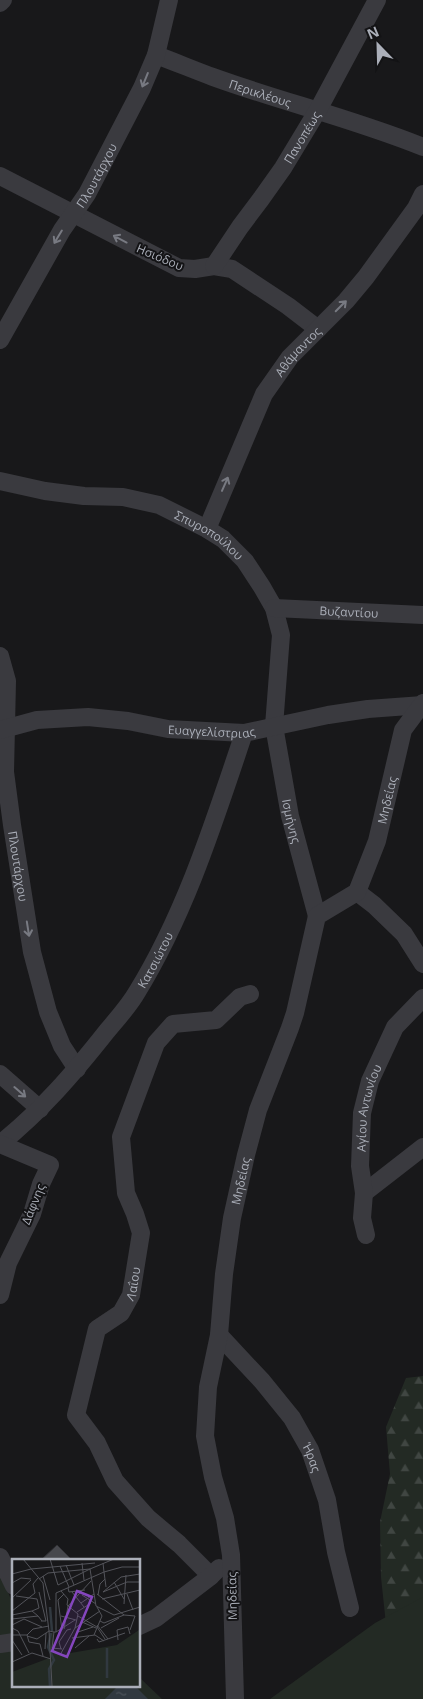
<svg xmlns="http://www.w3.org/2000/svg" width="423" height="1699" viewBox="0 0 423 1699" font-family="'Open Sans',sans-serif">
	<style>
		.forest { fill: url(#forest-firs) }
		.green { fill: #232a24 }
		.water { fill: url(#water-ripples) }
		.building { fill: #47484d; stroke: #323236 }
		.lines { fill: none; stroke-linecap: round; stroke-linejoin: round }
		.street { stroke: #3a3a3f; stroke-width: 18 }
		.oneway { stroke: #787a82 }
		.labels { text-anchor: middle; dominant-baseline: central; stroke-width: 4; stroke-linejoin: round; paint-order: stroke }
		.street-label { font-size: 12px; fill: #abafb9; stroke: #131315 }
		.inset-river { fill: none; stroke: #313940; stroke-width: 2.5 }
		.inset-road { fill: none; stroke: #53545a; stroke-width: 1 }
		.view { fill: #8546be; fill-opacity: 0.15; stroke: #8546be; stroke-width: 2.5 }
		.inset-edge { fill: none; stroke: #abafb9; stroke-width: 2.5 }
	</style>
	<defs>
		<pattern id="forest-firs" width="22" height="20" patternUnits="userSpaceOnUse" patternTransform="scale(1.25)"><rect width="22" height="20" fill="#232a24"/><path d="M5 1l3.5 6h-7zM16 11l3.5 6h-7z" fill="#404642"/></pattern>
		<pattern id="water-ripples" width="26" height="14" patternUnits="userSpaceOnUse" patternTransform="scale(1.25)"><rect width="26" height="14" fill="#313940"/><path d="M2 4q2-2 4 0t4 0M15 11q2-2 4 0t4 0" fill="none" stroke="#4c535a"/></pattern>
	</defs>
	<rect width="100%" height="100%" fill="#18181a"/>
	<path class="forest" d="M 423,1376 L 423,1699 L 389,1652 L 381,1577 L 380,1522 L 390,1474 L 386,1427 L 406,1378 Z"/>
	<path class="green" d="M 0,1572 L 14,1607 L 14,1685 L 139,1685 L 139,1677 L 162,1699 L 0,1699 Z
		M 423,1597 L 423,1699 L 270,1699 L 375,1623 Z"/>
	<path class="water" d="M 119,1685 L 134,1685 L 148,1699 L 105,1699 Z"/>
	<path class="building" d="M 57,1545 L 72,1560 L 41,1560 Z"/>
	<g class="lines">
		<g class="street">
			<path d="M 0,3 L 3,0"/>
			<path id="s1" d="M 156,55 C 175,62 194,70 213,77 C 282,102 354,119 423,147"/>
			<path d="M 0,176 L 179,268 L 195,269 L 214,266 L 232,269 L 288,306 L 318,329"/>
			<path id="s2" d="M 214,266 L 240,227 L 261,199 L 283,168 L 318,110 L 377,0"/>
			<path id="s3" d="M 0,340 L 62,230 L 87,194 L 142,88 L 156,55 L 169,0"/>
			<path id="s4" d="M 0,481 L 45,491 L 84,496 L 123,497 L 159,505 L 207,529 L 223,539 L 245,561 L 262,587 L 274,608 L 281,635 L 274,726 L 290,816 L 317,916"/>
			<path id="s5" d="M 207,529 L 264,394 L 290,357 L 346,301 L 366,277 L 416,208 L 423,194"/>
			<path id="s6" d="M 274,608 L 423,615"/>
			<path id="s7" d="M 0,656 L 7,681 L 5,772 L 12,825 L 32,952 L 48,1012 L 62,1046 L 77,1069"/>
			<path id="s8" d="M 0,730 L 37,720 L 88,717 L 128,721 L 168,729 L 244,733 L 328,715 L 368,709 L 423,705"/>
			<path d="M 357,892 L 374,905 L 404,934 L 423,964"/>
			<path d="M 0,1074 L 40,1109"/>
			<path id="s9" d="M 0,1144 C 42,1110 73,1074 107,1031 C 117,1019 129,1006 137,992 C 186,912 214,822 244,733"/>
			<path d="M 0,1144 L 50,1165 L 41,1184 L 32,1214 L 8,1263 L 0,1295"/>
			<path d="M 364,1193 L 423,1147"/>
			<path id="s10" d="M 366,1235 L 362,1218 L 364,1193 L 360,1166 L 362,1113 L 370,1081 L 395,1027 L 423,998"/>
			<path id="s11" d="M 219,1335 L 262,1381 L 292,1418 L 310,1450 L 327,1500 L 336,1552 L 350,1608"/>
			<path d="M 0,1557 L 14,1586"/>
			<path id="s12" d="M 211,1576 L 179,1544 L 148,1518 L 115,1481 L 97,1443 L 76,1415 L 97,1329 L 121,1313 L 131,1295 L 141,1233 L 135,1214 L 126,1193 L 121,1137 L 156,1043 L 173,1024 L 216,1020 L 240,997 L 250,994"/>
			<path d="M 139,1626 L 156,1618 L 211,1576 L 219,1568"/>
			<path d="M 0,1644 L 14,1642"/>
			<path id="s13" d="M 235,1699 L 231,1555 L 225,1518 L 213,1477 L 205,1436 L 208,1387 L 219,1335 L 224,1274 L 232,1218 L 246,1155 L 258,1110 L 290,1028 L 295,1013 L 317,916 L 357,892 L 377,841 L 403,730 L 423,703"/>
		</g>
	</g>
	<defs><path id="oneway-shaft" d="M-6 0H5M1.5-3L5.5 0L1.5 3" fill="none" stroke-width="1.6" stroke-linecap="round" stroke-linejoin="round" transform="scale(1.25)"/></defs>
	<g class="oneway">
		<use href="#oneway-shaft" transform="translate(145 80) rotate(112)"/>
		<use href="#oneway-shaft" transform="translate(58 237) rotate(121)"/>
		<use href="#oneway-shaft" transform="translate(120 239) rotate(-152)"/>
		<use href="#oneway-shaft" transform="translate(341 306) rotate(-45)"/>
		<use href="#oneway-shaft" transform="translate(225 484) rotate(-66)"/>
		<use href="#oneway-shaft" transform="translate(28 929) rotate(81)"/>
		<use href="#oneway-shaft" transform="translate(20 1092) rotate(41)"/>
	</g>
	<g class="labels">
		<g class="street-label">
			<text stroke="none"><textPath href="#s1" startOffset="111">Περικλέους</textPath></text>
			<text stroke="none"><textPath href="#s2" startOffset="156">Πανοπέως</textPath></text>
			<text stroke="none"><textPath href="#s3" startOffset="191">Πλουτάρχου</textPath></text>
			<text transform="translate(160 257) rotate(23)">Ησιόδου</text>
			<text stroke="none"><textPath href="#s5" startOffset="201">Αθάμαντος</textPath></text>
			<text stroke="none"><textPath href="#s4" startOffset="220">Σπυροπούλου</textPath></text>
			<text stroke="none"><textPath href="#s6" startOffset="75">Βυζαντίου</textPath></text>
			<text stroke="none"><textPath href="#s8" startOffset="214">Ευαγγελίστριας</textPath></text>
			<text stroke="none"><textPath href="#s13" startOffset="944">Μηδείας</textPath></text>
			<text stroke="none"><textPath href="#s4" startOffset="536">Ισμήνης</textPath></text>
			<text stroke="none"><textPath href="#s7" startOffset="212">Πλουτάρχου</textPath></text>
			<text stroke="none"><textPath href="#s9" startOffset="242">Κατσιώτου</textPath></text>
			<text stroke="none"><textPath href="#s10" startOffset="129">Αγίου Αντωνίου</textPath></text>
			<text stroke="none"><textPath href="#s13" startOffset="524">Μηδείας</textPath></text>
			<text transform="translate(33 1204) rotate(-68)">Δάφνης</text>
			<text stroke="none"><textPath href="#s12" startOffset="362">Λαΐου</textPath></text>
			<text stroke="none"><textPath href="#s11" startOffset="155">Ήρας</textPath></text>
			<text transform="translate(232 1596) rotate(-91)">Μηδείας</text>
		</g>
	</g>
	<g transform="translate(12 1559)">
		<rect width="128" height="128" fill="#18181a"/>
		<path d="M 127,71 L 127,127 L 0,127 L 0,113 L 40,98 L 36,88 L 38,74 L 41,74 L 42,90 L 47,96 L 105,86 Z" fill="#232a24"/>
		<path class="inset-river" d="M 38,48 L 40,72M 95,89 L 95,119M 38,127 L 37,110 L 42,101 L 36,88 L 39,74"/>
		<path class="inset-road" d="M 11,0 L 31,24 L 37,72 L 42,73 L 44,73 L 44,34 L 92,13 L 91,4M 38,0 L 46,26M 70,4 L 72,21M 54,6 L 62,26M 48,7 L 57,28M 19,10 L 83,4M 0,15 L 19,10M 128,15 L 109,18 L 91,33 L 115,23 L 128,23M 31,17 L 38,41M 27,20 L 36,14 L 78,10 L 102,0M 102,23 L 112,40M 0,24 L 9,19 L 19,20M 46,26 L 78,10 L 84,47M 94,28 L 92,13 L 110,8 L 128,8M 56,29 L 57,33 L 73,31M 49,32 L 56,40 L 55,46 L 66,55 L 63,69M 27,33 L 34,62 L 29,62M 60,33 L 72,48M 85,35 L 112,56 L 123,57 L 118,71M 115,35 L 121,51M 70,36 L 84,45M 86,36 L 88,25 L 93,20M 4,37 L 25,40 L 27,49 L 20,52M 0,39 L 19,21M 90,40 L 128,31M 69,44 L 82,35M 112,45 L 114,16M 84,47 L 102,56 L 128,48M 0,52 L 23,34 L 21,25 L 26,19M 65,53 L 79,44M 0,56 L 20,52 L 26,57M 49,57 L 64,61M 66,57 L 85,68 L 93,80M 0,60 L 26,57 L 30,62M 88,62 L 92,64 L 112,56M 70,63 L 84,69M 0,66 L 12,60 L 30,68M 85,66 L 96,80M 0,69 L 6,72 L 17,94M 89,69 L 107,59M 52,70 L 56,47 L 79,22M 50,71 L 46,41 L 52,35M 37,72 L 40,127M 42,73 L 40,89 L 50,90M 44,73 L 63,61M 66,73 L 81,68M 0,76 L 15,76 L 21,70 L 37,67M 15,76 L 17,83 L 28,85 L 31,97M 82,76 L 90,57 L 85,48M 15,77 L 25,80 L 37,72M 60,79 L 83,76 L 92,82M 85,80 L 87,83 L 113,74M 0,81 L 10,96M 106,81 L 105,71 L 116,68 L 118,75M 63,89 L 77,77M 33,90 L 34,74M 49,90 L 47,83 L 55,71 L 59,70M 48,96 L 63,69 L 88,52M 0,103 L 20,94 L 39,100"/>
		<path class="view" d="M 65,32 L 80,38 L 55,98 L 40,92 Z"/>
		<rect width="128" height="128" class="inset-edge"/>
	</g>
	<g transform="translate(378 45) rotate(337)" stroke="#131315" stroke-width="4" paint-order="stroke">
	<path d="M0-4L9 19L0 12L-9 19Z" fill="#abafb9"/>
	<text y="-8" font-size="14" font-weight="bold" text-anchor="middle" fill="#abafb9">N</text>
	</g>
</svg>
